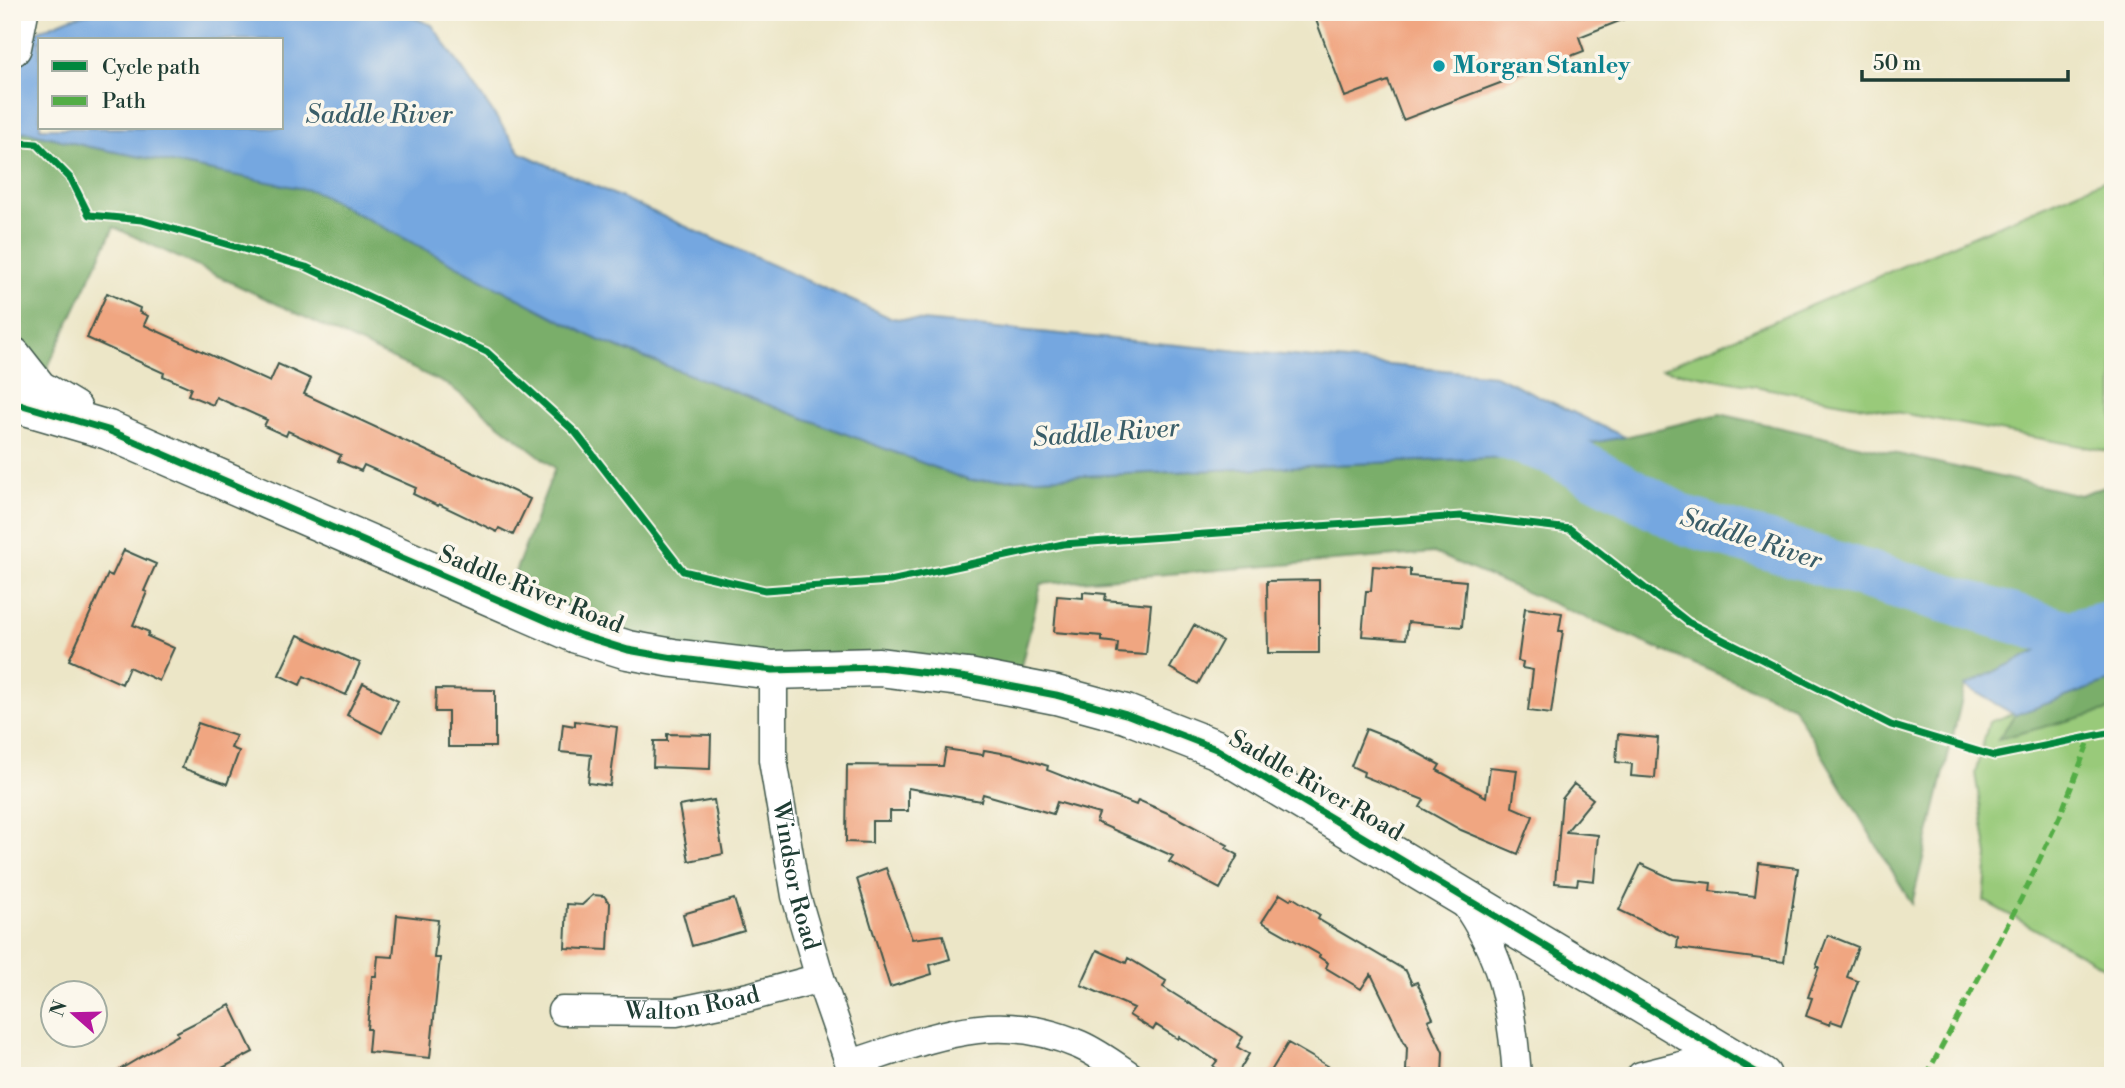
<svg xmlns="http://www.w3.org/2000/svg" width="2125" height="1088" viewBox="0 0 2125 1088" font-family="'Libre Bodoni',serif">
	<style>
		.green { fill: #99ca7a; stroke: #5c8457; stroke-width: 2 }
		.forest { fill: #7aae6a; stroke: #4c764f; stroke-width: 2 }
		.water { fill: #74a7e0; stroke: #4a728a; stroke-width: 2; fill-rule: evenodd }
		.lines { fill: none; stroke-linecap: round; stroke-linejoin: round }
		.river { stroke: #74a7e0; stroke-width: 49 }
		.building { fill: #f0a681 }
		.street-casing { stroke: #3e564a; stroke-width: 31 }
		.secondary-casing { stroke: #3e564a; stroke-width: 41 }
		.street { stroke: #fff; stroke-width: 28 }
		.secondary { stroke: #fff; stroke-width: 38 }
		.quiet { stroke: #52ad45; stroke-width: 5; stroke-dasharray: 10 5; stroke-linecap: butt }
		.cycleway-casing { stroke: #fbf7ec; stroke-width: 11 }
		.cycleway { stroke: #00873e; stroke-width: 7 }
		.culture-dot { fill: #0f9aa8; stroke: #fbf7ec; stroke-width: 2.5 }
		.labels { text-anchor: middle; dominant-baseline: central; stroke-width: 7; stroke-linejoin: round; paint-order: stroke }
		.culture-label { font-size: 24px; font-weight: bold; fill: #0d838f; stroke: #fbf7ec; text-anchor: start }
		.street-label { font-size: 24px; fill: #1f3d34; stroke: #fbf7ec }
		.water-label { font-size: 26px; font-style: italic; fill: #395d68; stroke: #fbf7ec }
	</style>
	<rect width="100%" height="100%" fill="#fbf7ec"/>
	<filter id="ink" filterUnits="userSpaceOnUse"><feTurbulence type="fractalNoise" baseFrequency=".0143" numOctaves="2"/><feDisplacementMap in="SourceGraphic" scale="14" xChannelSelector="R" yChannelSelector="G"/><feConvolveMatrix kernelMatrix="1 2 1 2 8 2 1 2 1" color-interpolation-filters="sRGB"/></filter>
	<filter id="wash" filterUnits="userSpaceOnUse"><feTurbulence type="fractalNoise" baseFrequency=".00686" numOctaves="4" result="noise"/><feDisplacementMap in="SourceGraphic" scale="28" xChannelSelector="R" yChannelSelector="G"/><feGaussianBlur stdDeviation="1.57" result="paint"/><feColorMatrix in="noise" values="0 0 0 0 0 0 0 0 0 0 0 0 0 0 0 0 0 1.4 0 .05"/><feComposite in="paint" operator="in"/></filter>
	<g filter="url(#wash)">
		<rect width="100%" height="100%" fill="#ece6c7"/>
		<path class="green" d="M 2113,176 L 2113,452 L 1662,369 Z
			M 2113,680 L 2113,972 L 1984,901 L 1988,856 L 1975,773 L 1989,722 Z"/>
		<path class="forest" d="M 12,131 L 29,132 L 90,147 L 314,190 L 598,340 L 970,481 L 1511,457 L 1625,437 L 1720,414 L 2080,495 L 2113,483 L 2113,614 L 1965,686 L 1912,904 L 1793,706 L 1434,553 L 1041,584 L 1016,687 L 773,670 L 504,601 L 555,468 L 450,386 L 114,227 L 38,388 L 12,402 Z
			M 2113,680 L 2113,709 L 1998,739 L 2015,715 Z"/>
		<path class="water" d="M 94,12 L 399,12 L 432,25 L 521,153 L 891,318 L 1495,375 L 1625,437 L 1511,457 L 970,481 L 598,340 L 314,191 L 90,147 L 29,132 L 12,131 L 12,42 L 70,18 ZM 40,40 L 282,40 L 282,128 L 40,128 Z
			M 2113,614 L 2113,680 L 2015,715 L 1965,686 Z"/>
		<g class="lines">
			<path class="river" d="M 1488,429 L 1551,450 L 1686,521 L 2069,635 L 2113,624"/>
		</g>
		<g id="blocks">
			<path class="building" d="M 1313,12 L 1637,12 L 1637,14 L 1579,37 L 1584,51 L 1403,120 L 1388,81 L 1345,97 Z
				M 107,293 L 140,308 L 139,312 L 148,316 L 144,325 L 270,382 L 278,364 L 311,379 L 304,394 L 530,499 L 513,535 L 499,528 L 497,532 L 439,504 L 438,506 L 413,494 L 416,488 L 364,465 L 361,471 L 338,461 L 341,455 L 288,431 L 286,436 L 264,426 L 267,420 L 216,397 L 213,405 L 188,395 L 191,388 L 163,376 L 164,373 L 87,338 Z
				M 124,550 L 156,564 L 144,591 L 147,592 L 133,625 L 149,632 L 147,636 L 174,648 L 159,681 L 129,667 L 122,684 L 69,660 L 108,574 L 112,576 Z
				M 1373,566 L 1410,569 L 1410,576 L 1466,581 L 1462,627 L 1408,622 L 1406,639 L 1362,636 L 1366,591 L 1371,591 Z
				M 1319,580 L 1319,653 L 1268,653 L 1267,581 Z
				M 1083,592 L 1106,594 L 1105,600 L 1151,604 L 1146,655 L 1117,653 L 1118,643 L 1102,641 L 1102,636 L 1054,632 L 1057,596 L 1083,598 Z
				M 1525,608 L 1562,613 L 1559,631 L 1563,631 L 1551,714 L 1528,711 L 1533,670 L 1522,668 L 1523,662 L 1518,661 Z
				M 1194,625 L 1222,641 L 1198,684 L 1170,668 Z
				M 298,635 L 360,663 L 346,695 L 304,676 L 300,685 L 279,675 Z
				M 363,683 L 398,701 L 382,733 L 347,715 Z
				M 436,689 L 495,690 L 495,747 L 448,747 L 448,712 L 435,712 Z
				M 575,721 L 617,727 L 610,786 L 588,783 L 591,755 L 560,752 L 563,724 L 575,726 Z
				M 198,723 L 236,736 L 231,748 L 239,751 L 227,784 L 182,768 Z
				M 1366,729 L 1394,740 L 1440,765 L 1437,770 L 1486,797 L 1490,767 L 1517,770 L 1512,807 L 1533,816 L 1518,854 L 1461,830 L 1420,807 L 1424,800 L 1363,776 L 1364,772 L 1351,766 Z
				M 667,734 L 711,735 L 710,769 L 653,767 L 654,741 L 667,741 Z
				M 1618,734 L 1658,738 L 1655,778 L 1631,776 L 1632,764 L 1616,762 Z
				M 946,749 L 983,755 L 984,750 L 1013,755 L 1048,766 L 1047,770 L 1136,805 L 1138,800 L 1170,814 L 1228,845 L 1226,848 L 1238,855 L 1220,889 L 1169,862 L 1173,856 L 1096,822 L 1099,814 L 1057,802 L 1053,814 L 983,794 L 981,801 L 908,788 L 908,811 L 890,811 L 890,821 L 872,821 L 872,843 L 846,842 L 847,765 L 943,766 Z
				M 1574,784 L 1593,799 L 1566,832 L 1598,835 L 1594,881 L 1578,879 L 1577,885 L 1555,883 L 1562,799 Z
				M 714,800 L 723,854 L 689,861 L 679,806 Z
				M 1759,863 L 1798,868 L 1784,962 L 1677,948 L 1678,938 L 1619,910 L 1641,864 L 1673,879 L 1711,883 L 1710,891 L 1755,896 Z
				M 886,868 L 912,939 L 943,935 L 950,959 L 930,965 L 932,974 L 890,987 L 857,879 Z
				M 1280,894 L 1290,900 L 1292,897 L 1320,915 L 1318,919 L 1406,971 L 1412,984 L 1417,982 L 1433,1018 L 1428,1020 L 1443,1052 L 1442,1076 L 1415,1076 L 1416,1071 L 1406,1071 L 1407,1048 L 1371,974 L 1361,989 L 1326,968 L 1328,963 L 1319,957 L 1320,955 L 1262,922 Z
				M 593,895 L 604,896 L 610,904 L 608,950 L 565,948 L 567,904 L 582,905 Z
				M 734,899 L 744,931 L 692,946 L 683,914 Z
				M 397,915 L 438,920 L 434,958 L 440,958 L 430,1058 L 368,1052 L 370,1029 L 367,1029 L 372,976 L 376,976 L 378,956 L 393,957 Z
				M 1828,935 L 1858,947 L 1847,977 L 1858,981 L 1842,1025 L 1831,1021 L 1830,1025 L 1806,1016 L 1812,998 L 1808,997 L 1819,967 L 1816,967 Z
				M 1097,950 L 1126,963 L 1128,958 L 1166,981 L 1163,987 L 1243,1037 L 1237,1047 L 1249,1054 L 1236,1076 L 1228,1076 L 1213,1066 L 1217,1061 L 1179,1037 L 1178,1039 L 1156,1025 L 1153,1030 L 1129,1015 L 1134,1008 L 1081,985 Z
				M 230,1005 L 253,1052 L 207,1076 L 109,1076 L 178,1035 L 177,1032 Z
				M 1288,1043 L 1345,1076 L 1268,1076 Z"/>
		</g>
	</g>
	<g filter="url(#ink)">
		<use href="#blocks" fill-opacity="0" stroke="#3e564a" stroke-width="2"/>
		<g class="lines">
			<g class="street-casing">
				<g id="street">
					<path id="s1" d="M 773,670 L 773,760 L 796,896 L 820,978 L 854,1076"/>
					<path d="M 1462,899 C 1503,956 1512,1007 1517,1076"/>
					<path id="s2" d="M 562,1011 L 676,1012 L 749,997 L 820,978"/>
					<path d="M 851,1064 C 932,1038 996,1008 1080,1045 C 1098,1053 1114,1065 1130,1076"/>
					<path d="M 1641,1076 L 1693,1063 L 1733,1059"/>
				</g>
			</g>
			<g class="secondary-casing">
				<path id="secondary" d="M 12,47 L 19,12
					M 12,356 L 38,389 L 73,410
					M 12,402 L 108,430 L 577,634 L 628,650 L 673,658 L 773,670 L 879,667 L 968,678 L 1056,695 L 1126,714 L 1216,749 L 1762,1076"/>
			</g>
			<use href="#street" class="street"/>
			<use href="#secondary" class="secondary"/>
			<path class="quiet" d="M 1926,1076 L 2021,899 L 2060,816 L 2091,736"/>
			<g class="cycleway-casing">
				<path id="cycleway" d="M 12,142 L 37,144 L 71,179 L 89,215 L 142,220 L 306,267 L 487,352 L 576,433 L 683,571 L 765,590 L 890,581 L 1063,544 L 1461,516 L 1570,529 L 1688,622 L 1891,725 L 1994,756 L 2113,732
					M 12,402 L 108,430 L 577,634 L 628,650 L 673,658 L 773,670 L 879,667 L 968,678 L 1056,695 L 1126,714 L 1216,749 L 1762,1076"/>
			</g>
			<use href="#cycleway" class="cycleway"/>
		</g>
	</g>
	<circle class="culture-dot" cx="1439" cy="66" r="7"/>
	<g class="labels">
		<g class="culture-label">
			<text x="1453" y="66">Morgan Stanley</text>
		</g>
		<g class="street-label">
			<text transform="translate(531 590) rotate(22)">Saddle River Road</text>
			<text transform="translate(1316 786) rotate(30)">Saddle River Road</text>
			<text stroke="none"><textPath href="#s1" startOffset="208">Windsor Road</textPath></text>
			<text stroke="none"><textPath href="#s2" startOffset="131">Walton Road</textPath></text>
		</g>
		<g class="water-label">
			<text x="379" y="115">Saddle River</text>
			<text transform="translate(1106 433) rotate(-4)">Saddle River</text>
			<text transform="translate(1751 539) rotate(18)">Saddle River</text>
		</g>
	</g>
	<rect width="2125" height="1088" fill="none" stroke="#fbf7ec" stroke-width="42"/>
	<rect x="38" y="38" width="245" height="91" fill="#fbf7ec" stroke="#a3ada2" stroke-width="2"/>
	<rect x="52" y="61" width="35" height="10" fill="#00873e" stroke="#a3ada2" stroke-width="2"/>
	<text x="102" y="74" font-size="21" fill="#1f3d34">Cycle path</text>
	<rect x="52" y="96" width="35" height="10" fill="#52ad45" stroke="#a3ada2" stroke-width="2"/>
	<text x="102" y="108" font-size="21" fill="#1f3d34">Path</text>
	<g transform="translate(74 1014) rotate(290)"><circle r="33" fill="#fbf7ec" stroke="#a3ada2" stroke-width="2"/>
	<path d="M0-5L12 26L0 18L-12 26Z" fill="#b5179e"/>
	<text y="-10" font-size="19" font-weight="bold" text-anchor="middle" fill="#1f3d34">N</text>
	</g>
	<path d="M1862 70v10h206v-10" fill="none" stroke="#1f3d34" stroke-width="3.5"/>
	<text x="1873" y="70" font-size="21" fill="#1f3d34" stroke="#fbf7ec" stroke-width="5" paint-order="stroke">50 m</text>
</svg>
